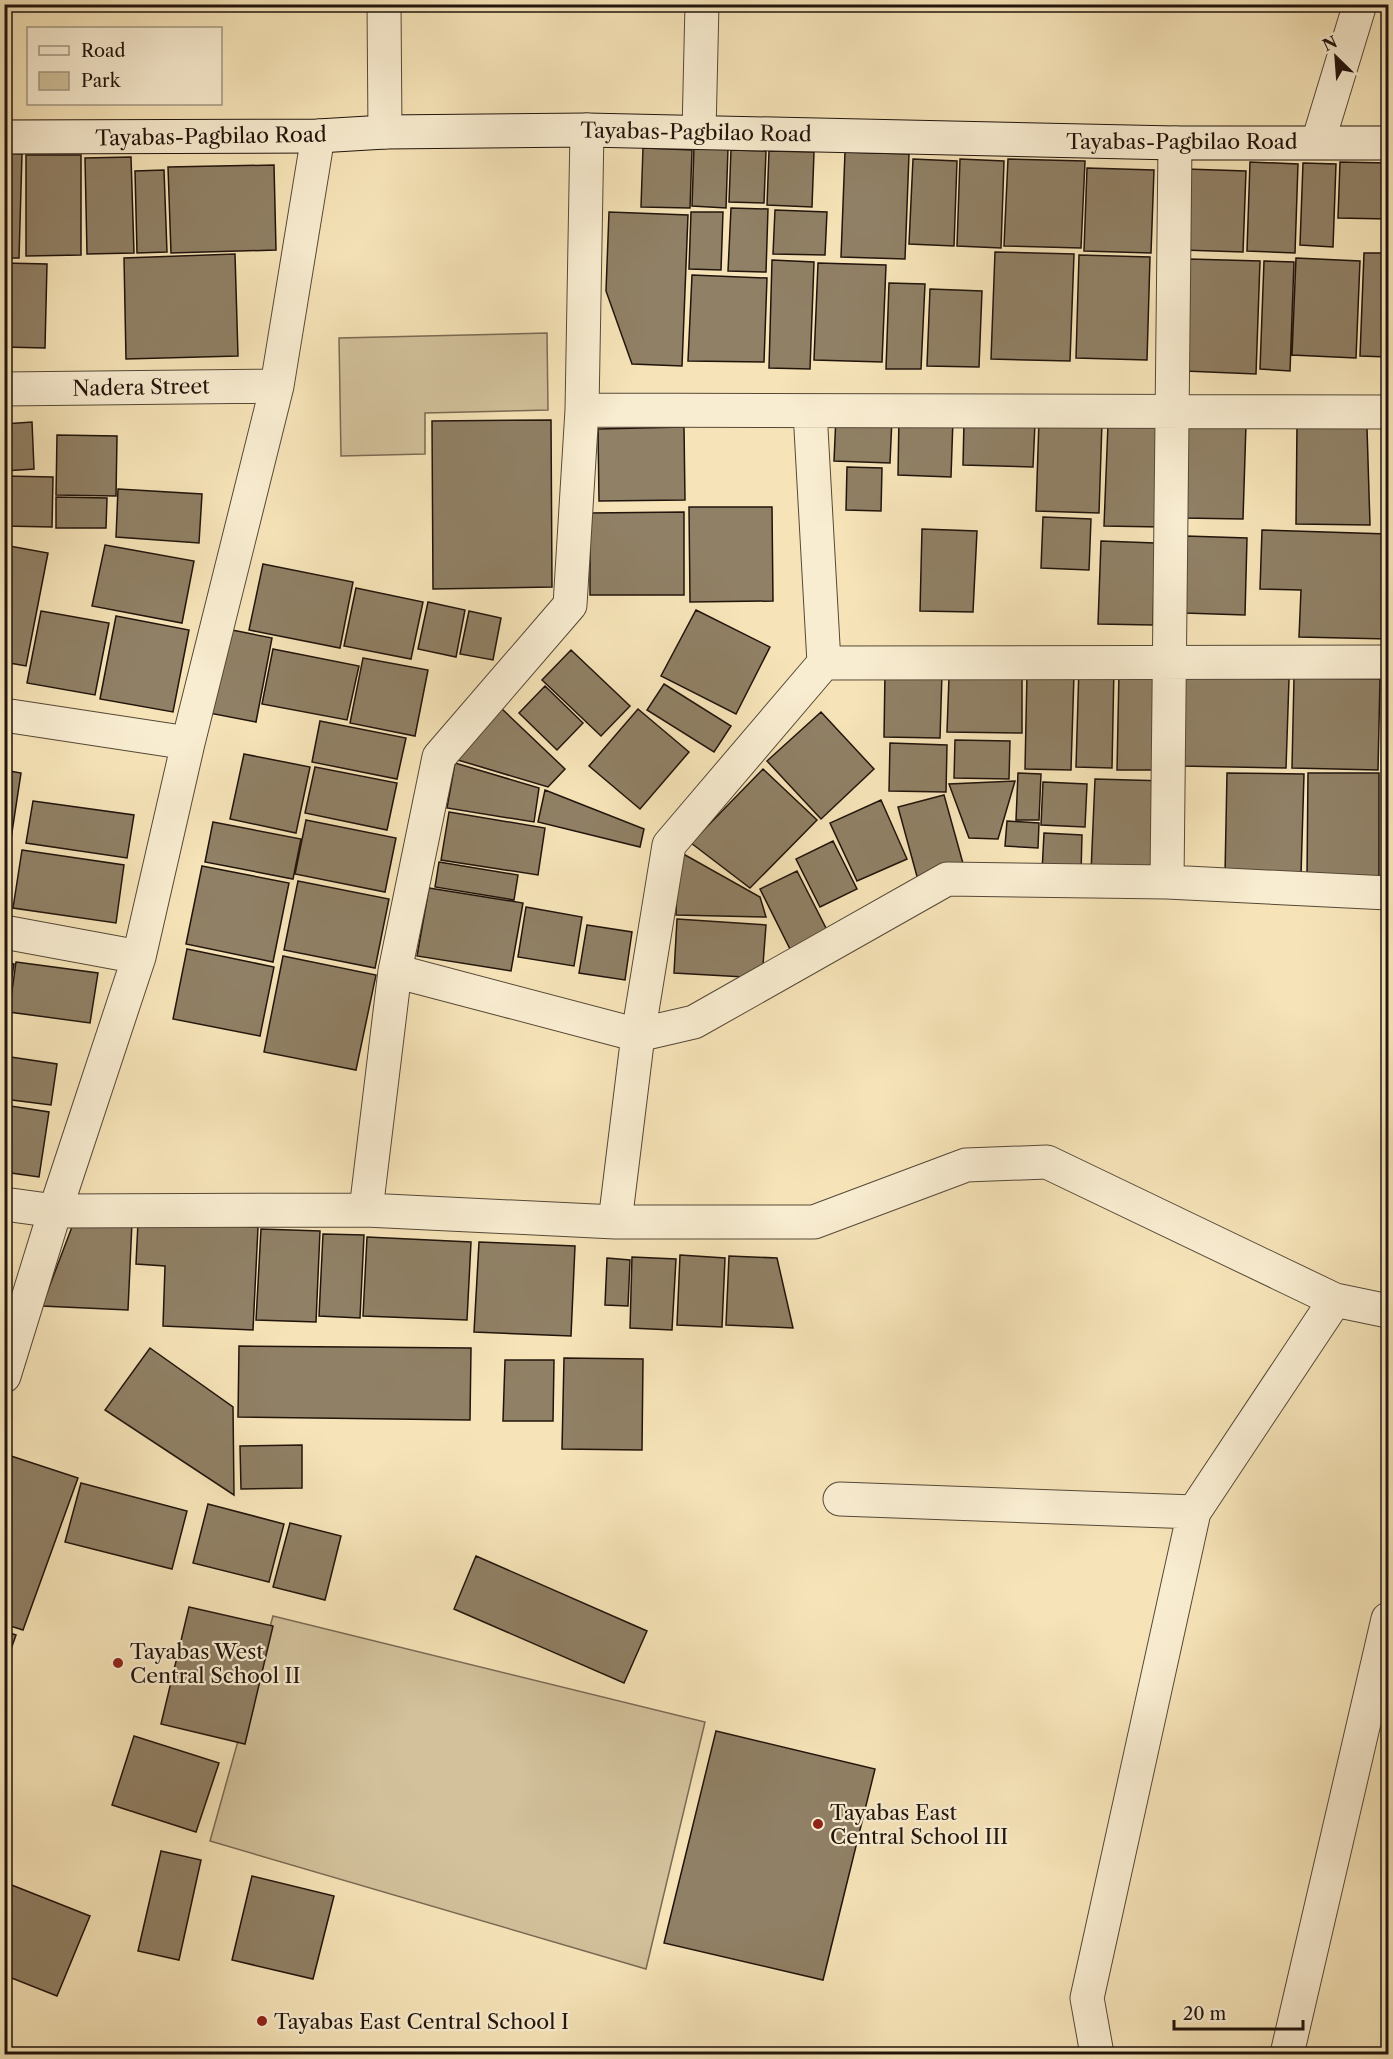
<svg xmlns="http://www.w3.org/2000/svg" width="1393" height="2059" viewBox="0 0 1393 2059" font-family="'Libre Caslon Text',serif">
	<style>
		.green { fill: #d2c19b; stroke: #7a6a54; stroke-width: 1.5 }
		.building { fill: #908065; stroke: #21140c; stroke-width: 1.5 }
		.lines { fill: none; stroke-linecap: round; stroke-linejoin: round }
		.minor-casing { stroke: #564837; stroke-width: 35 }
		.secondary-casing { stroke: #21140c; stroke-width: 35 }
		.minor { stroke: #f9edd1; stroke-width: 33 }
		.secondary { stroke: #f9edd1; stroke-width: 33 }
		.poi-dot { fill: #8f2418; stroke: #f9edd1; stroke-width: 2 }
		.labels { text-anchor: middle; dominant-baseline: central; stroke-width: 4.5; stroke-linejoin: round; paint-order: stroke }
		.street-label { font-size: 21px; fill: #21140c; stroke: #f9edd1 }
		.poi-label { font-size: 21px; fill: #21140c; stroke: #f9edd1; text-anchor: start }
	</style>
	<rect width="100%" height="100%" fill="#f6e4b8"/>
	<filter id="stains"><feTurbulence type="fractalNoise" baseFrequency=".00333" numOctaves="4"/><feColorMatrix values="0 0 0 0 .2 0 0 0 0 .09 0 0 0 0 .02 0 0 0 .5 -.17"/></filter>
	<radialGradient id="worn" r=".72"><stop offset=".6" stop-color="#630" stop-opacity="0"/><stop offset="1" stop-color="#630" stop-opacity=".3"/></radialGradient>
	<path class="green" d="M 547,333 L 548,410 L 425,413 L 425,454 L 341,456 L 339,338 Z
		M 273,1616 L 705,1722 L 646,1969 L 210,1841 Z"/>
	<path class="building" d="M 694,147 L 728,148 L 726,208 L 692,206 Z
		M 643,148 L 692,150 L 690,208 L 641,207 Z
		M 731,150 L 766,151 L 764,203 L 729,202 Z
		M 769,151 L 814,152 L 812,207 L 767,205 Z
		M 845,152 L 909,154 L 905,259 L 841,257 Z
		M 4,153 L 22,154 L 19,258 L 4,258 Z
		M 26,155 L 81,155 L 81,255 L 26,256 Z
		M 131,157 L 134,253 L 87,254 L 85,158 Z
		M 913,159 L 957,161 L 954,246 L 909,244 Z
		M 960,159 L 1004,161 L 1001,248 L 957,246 Z
		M 1008,159 L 1085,161 L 1081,248 L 1004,246 Z
		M 1250,162 L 1298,164 L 1295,253 L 1247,251 Z
		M 1340,162 L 1388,163 L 1388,219 L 1338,218 Z
		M 1303,163 L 1336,164 L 1333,247 L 1300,245 Z
		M 274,165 L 276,250 L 171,253 L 168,167 Z
		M 1087,168 L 1154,170 L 1151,253 L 1084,251 Z
		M 1186,169 L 1246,171 L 1243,252 L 1183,250 Z
		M 164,170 L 167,252 L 137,253 L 135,171 Z
		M 731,208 L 768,209 L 766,272 L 728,271 Z
		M 775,210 L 827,212 L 825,255 L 773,254 Z
		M 609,212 L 688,215 L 682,366 L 632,364 L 606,291 Z
		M 691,212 L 723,212 L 721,270 L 689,269 Z
		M 995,252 L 1074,254 L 1070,361 L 991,359 Z
		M 1364,253 L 1388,253 L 1388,357 L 1360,356 Z
		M 235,254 L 238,356 L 126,359 L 124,258 Z
		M 1079,255 L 1150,257 L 1147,360 L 1076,358 Z
		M 1296,258 L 1360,261 L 1356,358 L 1292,355 Z
		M 1189,259 L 1260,261 L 1256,374 L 1185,371 Z
		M 772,260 L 814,262 L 810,369 L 769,368 Z
		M 1264,261 L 1294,262 L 1290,371 L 1260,369 Z
		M 4,263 L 47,264 L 45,348 L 4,347 Z
		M 818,263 L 886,265 L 882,362 L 814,360 Z
		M 692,275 L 767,278 L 764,362 L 688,361 Z
		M 889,283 L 925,284 L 921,369 L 886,369 Z
		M 930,289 L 982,291 L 979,367 L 927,366 Z
		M 836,416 L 892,418 L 890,463 L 834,461 Z
		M 899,417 L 953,419 L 951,477 L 898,475 Z
		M 551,420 L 552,587 L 433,589 L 432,421 Z
		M 1039,420 L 1102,422 L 1099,513 L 1036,511 Z
		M 964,421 L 1035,423 L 1033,467 L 963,465 Z
		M 32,422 L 34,469 L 4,471 L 4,424 Z
		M 1187,423 L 1246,424 L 1243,519 L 1183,518 Z
		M 1108,424 L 1166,425 L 1162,527 L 1104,526 Z
		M 1297,424 L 1367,428 L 1370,525 L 1296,524 Z
		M 684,427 L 685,500 L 599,501 L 598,429 Z
		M 57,435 L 117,436 L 116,496 L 56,495 Z
		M 847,467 L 882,468 L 881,511 L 846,510 Z
		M 4,476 L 53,477 L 52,527 L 4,526 Z
		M 118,489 L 202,494 L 199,543 L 116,537 Z
		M 56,497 L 107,498 L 106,528 L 56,528 Z
		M 689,507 L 772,507 L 773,601 L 690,602 Z
		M 684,512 L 684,595 L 590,595 L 590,513 Z
		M 1043,517 L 1091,519 L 1089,570 L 1041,568 Z
		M 922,529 L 977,531 L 973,612 L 920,611 Z
		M 1262,530 L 1388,534 L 1388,639 L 1299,637 L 1301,590 L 1260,589 Z
		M 1186,536 L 1247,538 L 1245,615 L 1184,613 Z
		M 1101,541 L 1155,543 L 1153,625 L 1098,624 Z
		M 4,545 L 48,553 L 26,666 L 4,662 Z
		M 105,545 L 194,561 L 182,623 L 92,606 Z
		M 263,564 L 353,582 L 340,648 L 249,630 Z
		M 356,588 L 423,602 L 411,659 L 344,646 Z
		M 428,602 L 465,610 L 456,657 L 418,649 Z
		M 696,610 L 770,647 L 736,714 L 661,676 Z
		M 41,611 L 109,623 L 95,695 L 27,683 Z
		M 469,611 L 501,618 L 493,660 L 460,654 Z
		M 116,616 L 189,630 L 173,712 L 100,699 Z
		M 227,629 L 272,638 L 256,722 L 209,713 Z
		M 273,649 L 359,666 L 347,720 L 262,704 Z
		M 571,650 L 630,706 L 601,736 L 542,680 Z
		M 363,658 L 428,670 L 415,736 L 350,723 Z
		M 1079,666 L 1114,666 L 1112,768 L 1076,767 Z
		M 885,672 L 942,673 L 940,738 L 884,737 Z
		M 1119,672 L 1158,673 L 1156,770 L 1117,770 Z
		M 1027,673 L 1074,674 L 1071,770 L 1025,769 Z
		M 949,677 L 1022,678 L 1022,733 L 947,732 Z
		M 1183,677 L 1289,679 L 1286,768 L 1181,766 Z
		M 1386,677 L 1388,677 L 1388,762 L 1384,762 Z
		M 1294,678 L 1380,679 L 1378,770 L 1292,768 Z
		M 664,684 L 731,726 L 714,752 L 647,710 Z
		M 545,686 L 583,723 L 557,750 L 519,713 Z
		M 501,708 L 565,769 L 548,787 L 458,760 Z
		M 638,709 L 689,752 L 640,809 L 589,766 Z
		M 821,712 L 874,769 L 821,819 L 767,761 Z
		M 320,721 L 406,738 L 397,779 L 312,762 Z
		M 955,740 L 1010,741 L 1009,779 L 954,778 Z
		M 890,743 L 947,745 L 946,792 L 889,791 Z
		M 244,754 L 310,767 L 296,833 L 230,819 Z
		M 455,763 L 539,788 L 534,822 L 447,808 Z
		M 315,767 L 397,783 L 387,830 L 305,813 Z
		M 763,769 L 817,820 L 750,888 L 691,843 Z
		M 4,770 L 21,773 L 5,878 L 4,878 Z
		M 1387,771 L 1388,771 L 1388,839 L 1385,839 Z
		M 1018,773 L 1041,774 L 1039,820 L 1016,820 Z
		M 1227,773 L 1304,774 L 1301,875 L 1225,874 Z
		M 1308,773 L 1379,773 L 1379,878 L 1307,878 Z
		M 1095,779 L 1166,781 L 1163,875 L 1091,872 Z
		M 1015,781 L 998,839 L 969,838 L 949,784 Z
		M 1043,782 L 1087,784 L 1085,827 L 1041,825 Z
		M 545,790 L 644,829 L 640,847 L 538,822 Z
		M 944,795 L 964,867 L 918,880 L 898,807 Z
		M 881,800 L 907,859 L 857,881 L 830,823 Z
		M 33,801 L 134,815 L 127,858 L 26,843 Z
		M 449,812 L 545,828 L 538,875 L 441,860 Z
		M 306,820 L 396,838 L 385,892 L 295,874 Z
		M 1007,821 L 1039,823 L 1038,848 L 1005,846 Z
		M 213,822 L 301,839 L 293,879 L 205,862 Z
		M 1044,833 L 1082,835 L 1081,874 L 1042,872 Z
		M 833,841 L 857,889 L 820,907 L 796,859 Z
		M 22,850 L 124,865 L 116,923 L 13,908 Z
		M 678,851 L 760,897 L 766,917 L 676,915 Z
		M 439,862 L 518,875 L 514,900 L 435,887 Z
		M 202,866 L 289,883 L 273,962 L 186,944 Z
		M 797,871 L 831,938 L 794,957 L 760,889 Z
		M 298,881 L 389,899 L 375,968 L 284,950 Z
		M 429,888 L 523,903 L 511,971 L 417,956 Z
		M 526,907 L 582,917 L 574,966 L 518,957 Z
		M 677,919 L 766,925 L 762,978 L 674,973 Z
		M 587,925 L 632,932 L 625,980 L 579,973 Z
		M 187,949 L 274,967 L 260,1036 L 173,1019 Z
		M 283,956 L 376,975 L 356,1070 L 264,1052 Z
		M 16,962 L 98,973 L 90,1023 L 9,1012 Z
		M 4,963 L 14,964 L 4,1025 Z
		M 4,1056 L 57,1064 L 51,1105 L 4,1099 Z
		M 4,1105 L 49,1112 L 39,1177 L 4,1172 Z
		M 75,1219 L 132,1222 L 128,1310 L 42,1306 Z
		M 138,1222 L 258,1227 L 253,1330 L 163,1326 L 165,1266 L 136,1264 Z
		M 261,1229 L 320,1231 L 316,1322 L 256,1320 Z
		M 323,1234 L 364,1235 L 360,1318 L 319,1316 Z
		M 367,1237 L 471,1242 L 467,1320 L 363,1316 Z
		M 479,1242 L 575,1246 L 571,1336 L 474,1332 Z
		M 680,1255 L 725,1258 L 722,1327 L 677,1325 Z
		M 729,1256 L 777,1258 L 793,1328 L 726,1325 Z
		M 632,1257 L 676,1259 L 672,1330 L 630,1328 Z
		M 607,1258 L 630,1260 L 628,1306 L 605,1305 Z
		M 239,1346 L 471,1348 L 470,1420 L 238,1417 Z
		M 150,1348 L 233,1407 L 234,1495 L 105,1410 Z
		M 564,1358 L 643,1359 L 642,1450 L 562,1449 Z
		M 505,1360 L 554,1360 L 553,1421 L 503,1421 Z
		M 302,1445 L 302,1488 L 241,1489 L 240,1446 Z
		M 8,1455 L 78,1478 L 23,1630 L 4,1624 L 4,1466 Z
		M 81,1483 L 187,1511 L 172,1569 L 65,1542 Z
		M 208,1504 L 284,1524 L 269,1582 L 193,1563 Z
		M 290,1523 L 341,1536 L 325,1600 L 273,1587 Z
		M 476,1556 L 647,1631 L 624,1683 L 454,1609 Z
		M 189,1607 L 273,1626 L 245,1744 L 161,1724 Z
		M 4,1631 L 16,1635 L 4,1669 Z
		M 716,1731 L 875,1769 L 823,1980 L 664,1943 Z
		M 134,1736 L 219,1763 L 196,1832 L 112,1805 Z
		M 161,1851 L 201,1860 L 179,1960 L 138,1951 Z
		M 252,1876 L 334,1896 L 313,1979 L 232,1960 Z
		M 4,1882 L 90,1916 L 57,1996 L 4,1975 Z"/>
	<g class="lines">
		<g class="minor-casing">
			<path id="minor" d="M 384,4 L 385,132
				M 699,132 L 702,4
				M 1318,142 L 1360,4
				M 4,389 L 277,386
				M 582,410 L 1388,412
				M 824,663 L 1388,662
				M 4,715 L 188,743
				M 1167,882 L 1175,143
				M 4,932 L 139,957
				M 395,971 L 638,1035 L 694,1022 L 947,879 L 1167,882 L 1388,893
				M 4,1204 L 55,1211 L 366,1210 L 615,1222 L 814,1222 L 966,1165 L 1047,1162 L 1335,1300 L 1388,1311
				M 366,1210 L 395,971 L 439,757 L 570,605 L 582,410 L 587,130
				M 615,1222 L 638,1035 L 669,845 L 824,663 L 810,411
				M 4,1376 L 55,1211 L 139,957 L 188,743 L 277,386 L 318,136
				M 840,1499 L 1194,1512
				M 1097,2054 L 1087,1998 L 1194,1512 L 1335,1300
				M 1287,2054 L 1388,1619"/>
		</g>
		<g class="secondary-casing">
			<path id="secondary" d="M 4,137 L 318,136 L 385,132 L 587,130 L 1175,143 L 1388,143"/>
		</g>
		<use href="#minor" class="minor"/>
		<use href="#secondary" class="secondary"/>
	</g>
	<g class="poi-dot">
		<circle cx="118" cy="1663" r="6"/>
		<circle cx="818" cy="1824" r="6"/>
		<circle cx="262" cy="2021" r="6"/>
	</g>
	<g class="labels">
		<g class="street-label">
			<text transform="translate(696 132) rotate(1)">Tayabas-Pagbilao Road</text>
			<text transform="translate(211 136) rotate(-1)">Tayabas-Pagbilao Road</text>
			<text x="1182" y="141">Tayabas-Pagbilao Road</text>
			<text transform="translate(141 387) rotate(-1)">Nadera Street</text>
		</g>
		<g class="poi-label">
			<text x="130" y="1651">Tayabas West<tspan x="130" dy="24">Central School II</tspan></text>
			<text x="830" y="1812">Tayabas East<tspan x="830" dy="24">Central School III</tspan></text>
			<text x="274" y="2021">Tayabas East Central School I</text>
		</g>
	</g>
	<rect width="1393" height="2059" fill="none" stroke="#f6e4b8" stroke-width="24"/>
	<rect x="6" y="6" width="1381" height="2047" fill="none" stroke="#21140c" stroke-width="3"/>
	<rect x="12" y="12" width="1369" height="2035" fill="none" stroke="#21140c" stroke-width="1.5"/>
	<rect x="27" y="27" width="195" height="78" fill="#f9edd1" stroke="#a39682" stroke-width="1.5"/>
	<rect x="39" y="46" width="30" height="9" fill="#f9edd1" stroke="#a39682" stroke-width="1.5"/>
	<text x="81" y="57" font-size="18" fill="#21140c">Road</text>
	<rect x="39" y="72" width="30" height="18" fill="#d2c19b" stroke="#a39682" stroke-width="1.5"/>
	<text x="81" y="87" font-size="18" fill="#21140c">Park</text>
	<g transform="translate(1336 57) rotate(335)" stroke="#f9edd1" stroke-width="4.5" paint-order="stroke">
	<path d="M0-4.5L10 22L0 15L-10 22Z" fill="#21140c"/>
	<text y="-9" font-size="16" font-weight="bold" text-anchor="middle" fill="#21140c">N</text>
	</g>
	<path d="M1174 2020v9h129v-9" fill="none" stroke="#21140c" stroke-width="3"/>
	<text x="1183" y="2020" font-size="18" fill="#21140c" stroke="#f9edd1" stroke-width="4.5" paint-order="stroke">20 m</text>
	<rect width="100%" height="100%" filter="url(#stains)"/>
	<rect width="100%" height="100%" fill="url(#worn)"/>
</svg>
